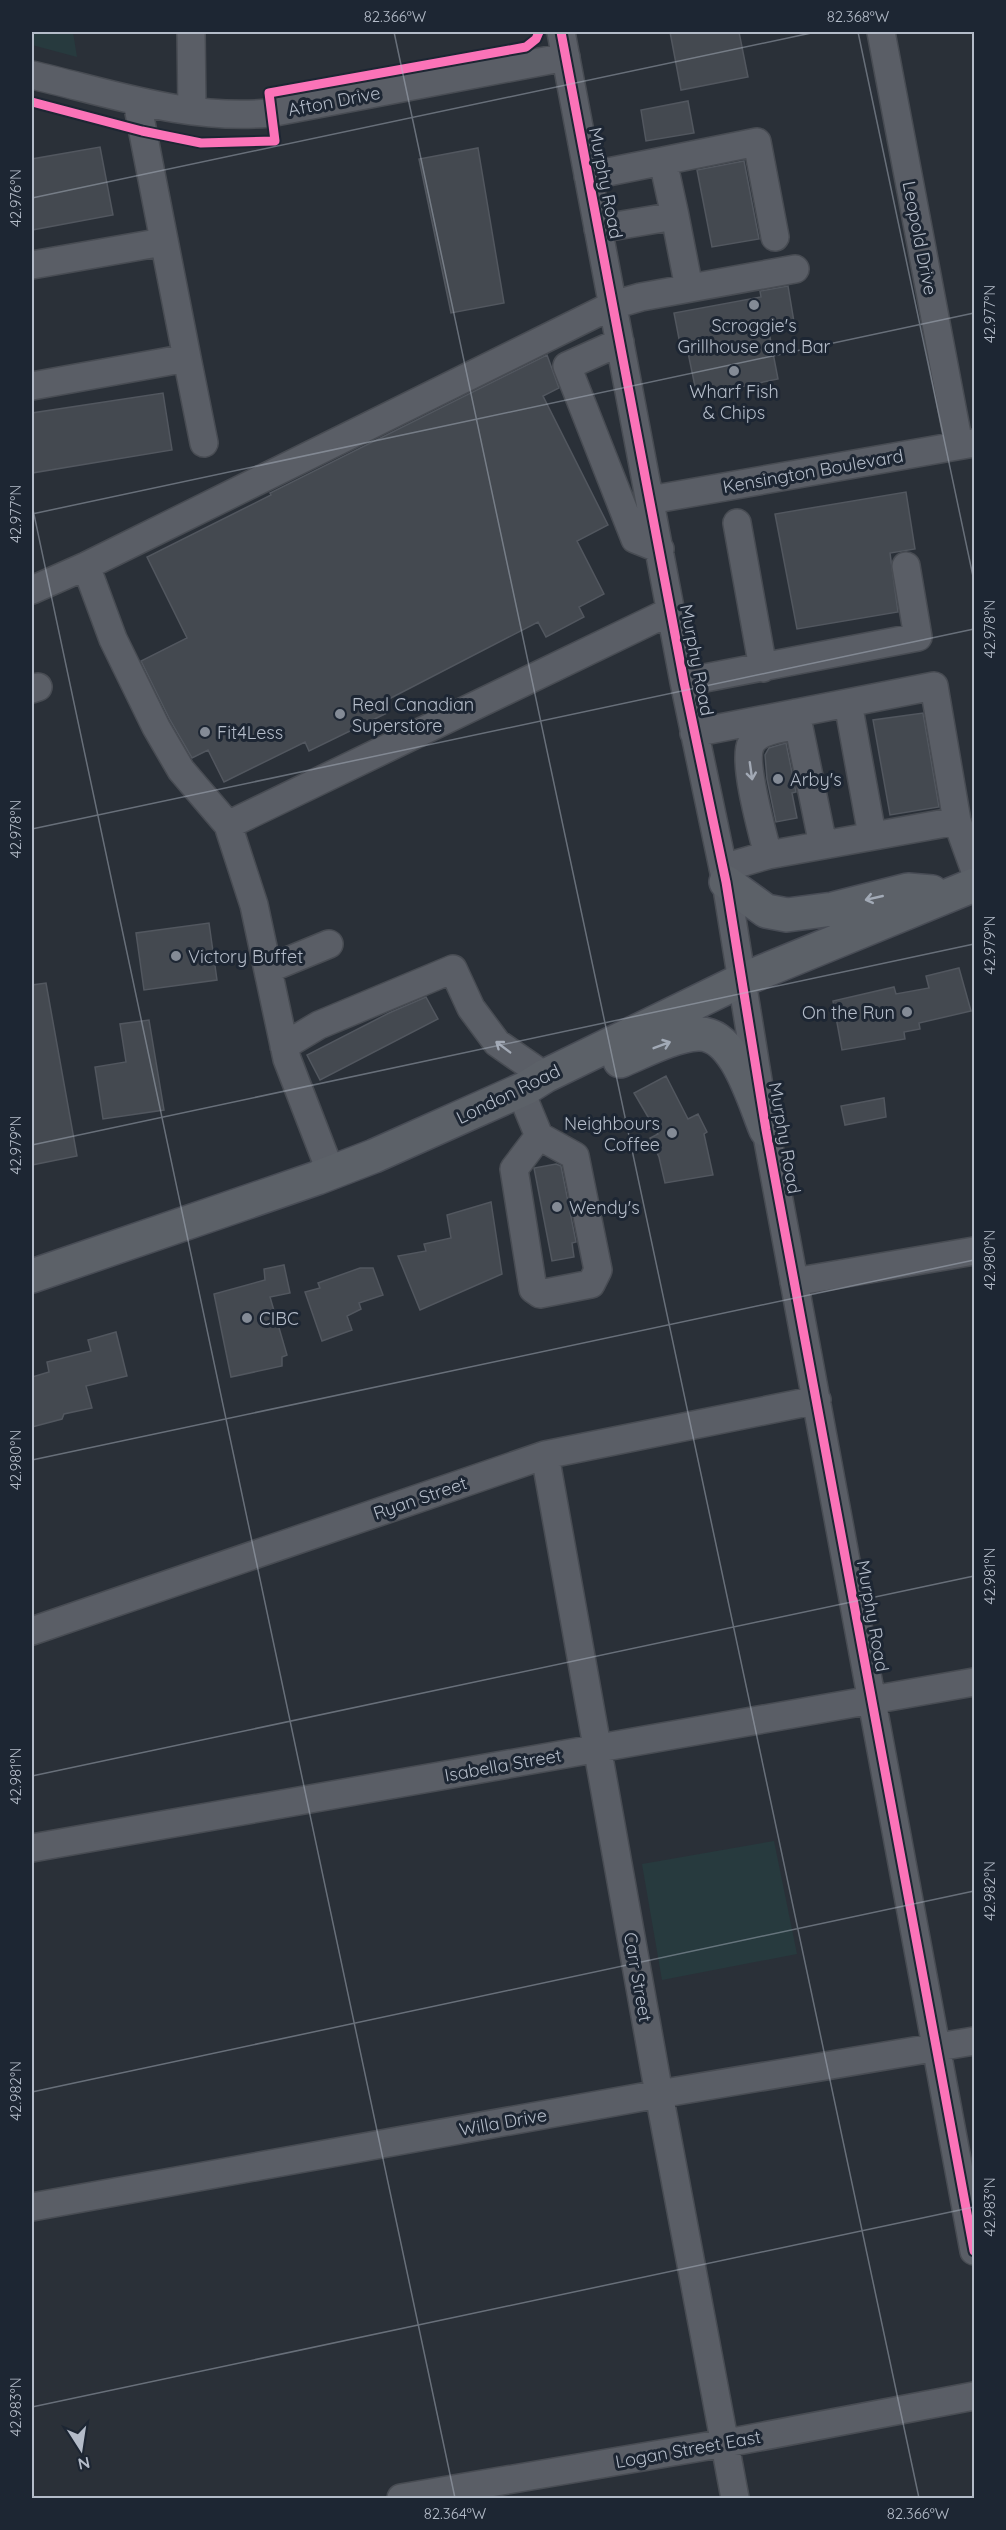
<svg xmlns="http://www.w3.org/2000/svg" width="1006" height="2530" viewBox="0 0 1006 2530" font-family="Quicksand,sans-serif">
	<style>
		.green { fill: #273a3e }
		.building { fill: #444950; stroke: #52575f; stroke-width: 1.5 }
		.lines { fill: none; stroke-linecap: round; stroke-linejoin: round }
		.minor-casing { stroke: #484c53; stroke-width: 30 }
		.major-casing { stroke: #484c55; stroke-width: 36 }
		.minor { stroke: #5a5e66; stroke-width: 27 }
		.major { stroke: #5c6168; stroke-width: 33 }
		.cycleway-casing { stroke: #1d2633; stroke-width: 13 }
		.cycleway { stroke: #fb73b8; stroke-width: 9 }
		.oneway { stroke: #a2a9b5 }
		.oneway2 { stroke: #a2aab6 }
		.ticks { fill: none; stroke: #b4bcc9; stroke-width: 1.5; stroke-opacity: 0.45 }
		.poi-dot { fill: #848b96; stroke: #1d2633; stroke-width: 2 }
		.labels { text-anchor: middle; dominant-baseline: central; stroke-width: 6; stroke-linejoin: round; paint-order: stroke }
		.street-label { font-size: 18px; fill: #b4bcc9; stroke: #1d2633 }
		.poi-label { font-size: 18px; fill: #b4bcc9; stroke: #1d2633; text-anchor: start }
		.neatline { fill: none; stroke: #b4bcc9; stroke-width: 2 }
		.ticks-label { font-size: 15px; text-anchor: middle; fill: #b4bcc9 }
	</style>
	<rect width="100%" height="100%" fill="#2a3038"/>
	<path class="green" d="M 32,32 L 73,32 L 77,57 L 32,45 Z
		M 774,1841 L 797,1954 L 662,1980 L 642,1864 Z"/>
	<path class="building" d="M 670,32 L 739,32 L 748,77 L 681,90 Z
		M 688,101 L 694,133 L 646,141 L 641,110 Z
		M 100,147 L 113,215 L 32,230 L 32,159 Z
		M 478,148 L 504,303 L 451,313 L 419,159 Z
		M 744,161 L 759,239 L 712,247 L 697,170 Z
		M 788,286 L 794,322 L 768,327 L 778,379 L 697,396 L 686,343 L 680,344 L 674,313 L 761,297 L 760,291 Z
		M 547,355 L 559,388 L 543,396 L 608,525 L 577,541 L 604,594 L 579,607 L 584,617 L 546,637 L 538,622 L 387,700 L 389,712 L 309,751 L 305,742 L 224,782 L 208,750 L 192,758 L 170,720 L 141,661 L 187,638 L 147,557 L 271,495 L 270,493 Z
		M 163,393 L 172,450 L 32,473 L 32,413 Z
		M 906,492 L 915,549 L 890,553 L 898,612 L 797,629 L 775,514 Z
		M 923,713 L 939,807 L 890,815 L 873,720 Z
		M 786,743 L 796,792 L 792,793 L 797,818 L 776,822 L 767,779 L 765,755 L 769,748 Z
		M 209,923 L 217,980 L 144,990 L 136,933 Z
		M 959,968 L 971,1011 L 919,1023 L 920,1029 L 904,1032 L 905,1039 L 842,1050 L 833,1001 L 894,987 L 896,994 L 929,988 L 926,976 Z
		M 46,983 L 77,1156 L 32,1165 L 32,985 Z
		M 426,997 L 438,1019 L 320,1080 L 307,1055 L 389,1013 Z
		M 149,1020 L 164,1110 L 103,1119 L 95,1067 L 126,1062 L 120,1024 Z
		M 666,1076 L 688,1119 L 698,1114 L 707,1132 L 704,1134 L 713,1175 L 665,1183 L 659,1157 L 650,1138 L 658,1134 L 634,1093 Z
		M 884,1098 L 886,1117 L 845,1125 L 841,1106 Z
		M 556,1164 L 561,1166 L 576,1242 L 572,1243 L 574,1257 L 552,1261 L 534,1168 Z
		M 491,1202 L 502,1274 L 420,1310 L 398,1256 L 426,1251 L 424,1244 L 451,1238 L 447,1215 Z
		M 284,1265 L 290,1293 L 270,1297 L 287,1355 L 282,1357 L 282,1366 L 231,1377 L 214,1294 L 265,1280 L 264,1269 Z
		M 360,1268 L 373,1268 L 383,1295 L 359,1303 L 361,1309 L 347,1316 L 352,1330 L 322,1341 L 305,1292 L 320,1288 L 318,1283 Z
		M 116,1332 L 127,1376 L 86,1386 L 92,1408 L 64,1414 L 62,1419 L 32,1427 L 32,1377 L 49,1372 L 47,1362 L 91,1351 L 88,1340 Z"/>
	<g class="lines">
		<g class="minor-casing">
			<path id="minor" d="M 191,32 L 192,111
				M 561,32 L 684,682 L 726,882 L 766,1130 L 974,2251
				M 881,32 L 959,445
				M 32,75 C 110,93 189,121 270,113 L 566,57
				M 663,161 L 757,142 L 775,237
				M 588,176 L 663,161 L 675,216
				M 598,229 L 675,216 L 689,288
				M 32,265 L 163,242
				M 620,342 L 567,366 L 635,539 L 660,549
				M 187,358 L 204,443
				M 32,386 L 187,358 L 137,102
				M 650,500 L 974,443
				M 737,523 L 763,668
				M 86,566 L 113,639 L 156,727 L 181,770 L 228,825
				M 32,590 L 86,566 L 613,305 L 641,297 L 795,269
				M 684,682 L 918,637 L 906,566
				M 32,689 L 38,687
				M 848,703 L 872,835
				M 796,713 L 823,845
				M 694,733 L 934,686 L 957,821 L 974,868
				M 768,855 C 763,835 742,761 751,744 C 757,732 776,729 788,727
				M 723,868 L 768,855 L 957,821
				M 268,969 L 329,944
				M 284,1046 L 319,1025 L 453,969 L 471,1008 L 497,1043 L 545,1076
				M 520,1090 L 539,1136 L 575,1156 L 598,1270 L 591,1284 L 540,1294 L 533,1289 L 514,1169 L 539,1136
				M 331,1173 L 287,1059 L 254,905 L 228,825 L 671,611
				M 794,1282 L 974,1251
				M 545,1455 L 659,2094 L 735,2498
				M 32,1631 L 545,1455 L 817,1400
				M 32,1848 L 974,1682
				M 32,2207 L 659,2094 L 974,2041
				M 401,2498 L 743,2440 L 974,2396"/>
		</g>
		<g class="major-casing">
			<path id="major" d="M 726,882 L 766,911 L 787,915 L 833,909 L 908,890 L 932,892
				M 620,1061 C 642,1052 674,1035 698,1034 C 736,1032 754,1102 766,1130
				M 32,1276 L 317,1178 L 374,1156 L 526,1088 L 545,1076 L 742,980 L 974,885"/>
		</g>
		<use href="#minor" class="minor"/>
		<use href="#major" class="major"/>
		<g class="cycleway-casing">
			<path id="cycleway" d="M 561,32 L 684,682 L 726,882 L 766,1130 L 974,2251
				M 32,102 L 142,131 L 201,143 L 275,141 L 269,93 L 526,47 L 536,39 L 539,32"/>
		</g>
		<use href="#cycleway" class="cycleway"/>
	</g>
	<defs><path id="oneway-shaft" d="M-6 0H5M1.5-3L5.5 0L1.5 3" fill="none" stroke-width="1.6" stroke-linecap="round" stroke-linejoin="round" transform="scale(1.5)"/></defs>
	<g class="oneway">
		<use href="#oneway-shaft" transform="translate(751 771) rotate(82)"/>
		<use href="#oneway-shaft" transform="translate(503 1047) rotate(-143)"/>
	</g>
	<g class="oneway2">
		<use href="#oneway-shaft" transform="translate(874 898) rotate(167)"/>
		<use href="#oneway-shaft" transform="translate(662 1045) rotate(-21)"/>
	</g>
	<path class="ticks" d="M 394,32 L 919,2498M 858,32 L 974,581M 32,198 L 816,32M 32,505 L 455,2498M 32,514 L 974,313M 32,829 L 974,629M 32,1145 L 974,944M 32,1460 L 974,1260M 32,1776 L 974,1576M 32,2092 L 974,1891M 32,2407 L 974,2207"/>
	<g class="poi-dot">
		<circle cx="754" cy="305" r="6"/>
		<circle cx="734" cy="371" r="6"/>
		<circle cx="340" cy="714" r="6"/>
		<circle cx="205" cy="732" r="6"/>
		<circle cx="778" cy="779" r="6"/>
		<circle cx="176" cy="956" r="6"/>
		<circle cx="907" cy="1012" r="6"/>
		<circle cx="672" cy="1133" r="6"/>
		<circle cx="557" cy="1207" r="6"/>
		<circle cx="247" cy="1318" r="6"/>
	</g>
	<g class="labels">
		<g class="street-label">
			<text transform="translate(334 101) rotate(-11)">Afton Drive</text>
			<text transform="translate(606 183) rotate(79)">Murphy Road</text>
			<text transform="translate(920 238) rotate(79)">Leopold Drive</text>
			<text transform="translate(813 471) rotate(-10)">Kensington Boulevard</text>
			<text transform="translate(697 660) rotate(79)">Murphy Road</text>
			<text transform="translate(508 1094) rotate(-26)">London Road</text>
			<text transform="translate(785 1138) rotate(80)">Murphy Road</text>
			<text transform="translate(420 1498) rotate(-19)">Ryan Street</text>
			<text transform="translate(873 1616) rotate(80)">Murphy Road</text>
			<text transform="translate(503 1765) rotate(-10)">Isabella Street</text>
			<text transform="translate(638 1977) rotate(80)">Carr Street</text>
			<text transform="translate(503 2122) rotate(-10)">Willa Drive</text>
			<text transform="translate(688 2449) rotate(-10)">Logan Street East</text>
		</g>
		<g class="poi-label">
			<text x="754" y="325" text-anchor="middle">Scroggie's<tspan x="754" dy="21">Grillhouse and Bar</tspan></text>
			<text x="734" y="391" text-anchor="middle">Wharf Fish<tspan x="734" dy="21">&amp; Chips</tspan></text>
			<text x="352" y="704">Real Canadian<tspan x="352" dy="21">Superstore</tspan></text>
			<text x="217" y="732">Fit4Less</text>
			<text x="790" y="779">Arby's</text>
			<text x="188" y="956">Victory Buffet</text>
			<text x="895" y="1012" text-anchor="end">On the Run</text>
			<text x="660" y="1123" text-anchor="end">Neighbours<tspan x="660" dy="21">Coffee</tspan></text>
			<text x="569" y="1207">Wendy's</text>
			<text x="259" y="1318">CIBC</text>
		</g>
	</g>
	<rect width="1006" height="2530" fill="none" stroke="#1d2633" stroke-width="66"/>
	<g transform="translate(81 2449) rotate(168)" stroke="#1d2633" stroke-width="4.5" paint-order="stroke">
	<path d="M0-4.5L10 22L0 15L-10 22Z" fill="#b4bcc9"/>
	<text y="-9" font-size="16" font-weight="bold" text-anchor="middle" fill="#b4bcc9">N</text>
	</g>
	<rect x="33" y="33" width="940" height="2464" class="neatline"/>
	<g class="ticks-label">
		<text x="395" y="22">82.366°W</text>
		<text x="858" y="22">82.368°W</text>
		<text transform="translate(16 198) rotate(-90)" y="5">42.976°N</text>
		<text transform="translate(990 314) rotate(-90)" y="5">42.977°N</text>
		<text transform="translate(16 514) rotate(-90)" y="5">42.977°N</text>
		<text transform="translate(990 629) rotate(-90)" y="5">42.978°N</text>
		<text transform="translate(16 829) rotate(-90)" y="5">42.978°N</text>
		<text transform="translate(990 945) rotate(-90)" y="5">42.979°N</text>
		<text transform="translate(16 1145) rotate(-90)" y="5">42.979°N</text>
		<text transform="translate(990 1260) rotate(-90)" y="5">42.980°N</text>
		<text transform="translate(16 1460) rotate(-90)" y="5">42.980°N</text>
		<text transform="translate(990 1576) rotate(-90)" y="5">42.981°N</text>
		<text transform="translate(16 1776) rotate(-90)" y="5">42.981°N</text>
		<text transform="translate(990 1891) rotate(-90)" y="5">42.982°N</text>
		<text transform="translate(16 2091) rotate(-90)" y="5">42.982°N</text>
		<text transform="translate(990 2207) rotate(-90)" y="5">42.983°N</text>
		<text transform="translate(16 2407) rotate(-90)" y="5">42.983°N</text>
		<text x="455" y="2519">82.364°W</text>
		<text x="918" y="2519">82.366°W</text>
	</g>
</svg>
